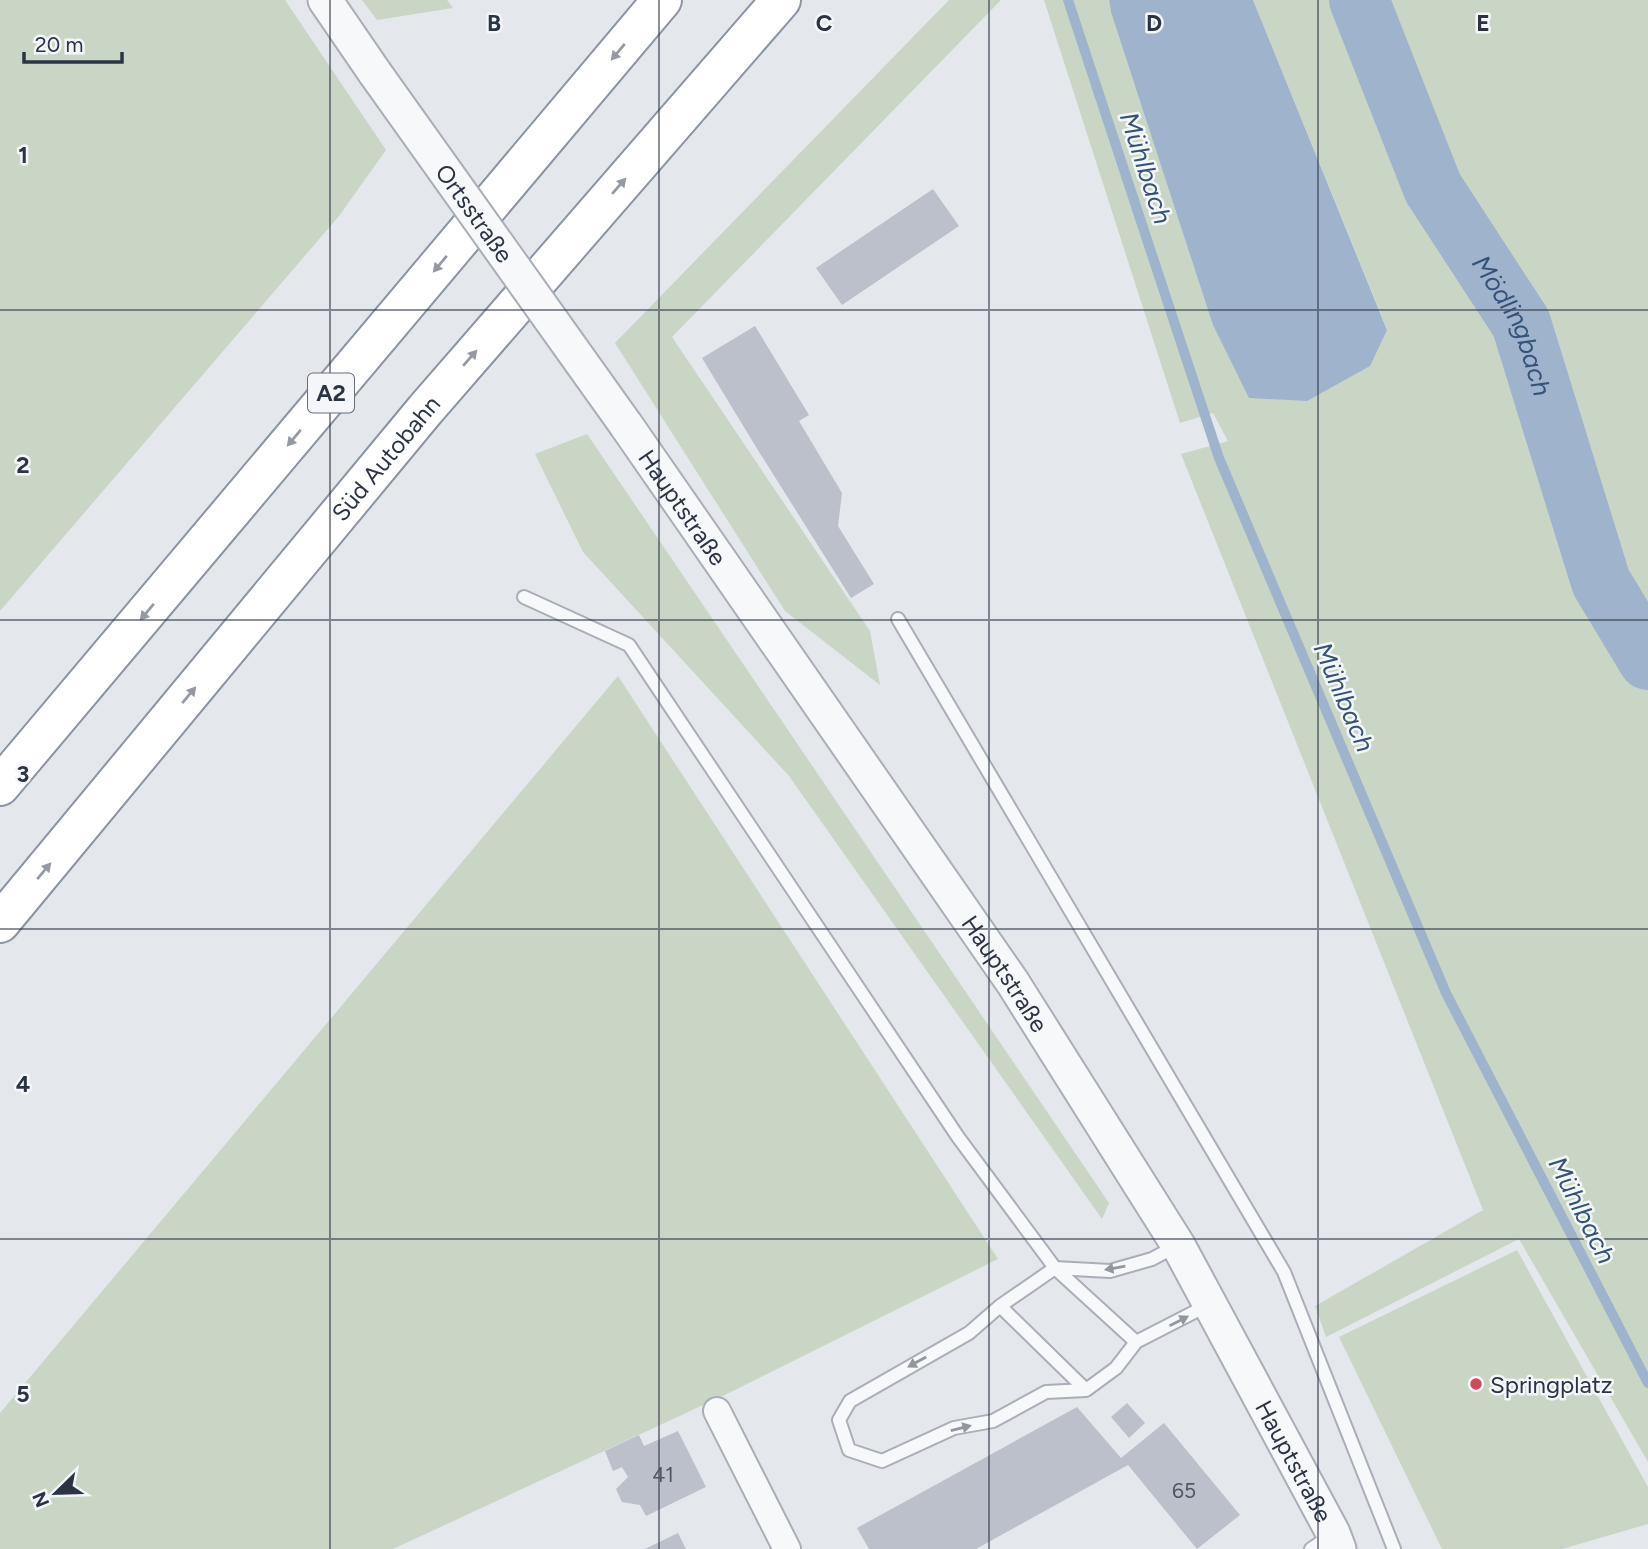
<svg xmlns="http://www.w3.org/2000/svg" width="1648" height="1549" viewBox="0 0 1648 1549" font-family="Figtree,sans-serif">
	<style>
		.green { fill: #c9d6c5 }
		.water { fill: #9fb4cc }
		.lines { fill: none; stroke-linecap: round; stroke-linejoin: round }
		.stream { stroke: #9fb4cc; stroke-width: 10 }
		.river { stroke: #9fb4cc; stroke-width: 60 }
		.building { fill: #bbc0ca }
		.service-casing { stroke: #a9aeb7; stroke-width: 16 }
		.minor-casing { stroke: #a9aeb7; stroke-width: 30 }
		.tertiary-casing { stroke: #a9aeb7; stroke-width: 37 }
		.motorway-casing { stroke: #8b94a3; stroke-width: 42 }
		.service { stroke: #f7f8fa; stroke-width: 12 }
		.minor { stroke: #f7f8fa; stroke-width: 26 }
		.tertiary { stroke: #f7f8fa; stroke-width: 33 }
		.motorway { stroke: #fff; stroke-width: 38 }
		.tertiary-bridge-casing { stroke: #a9aeb7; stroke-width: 37; stroke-linecap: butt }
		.tertiary-bridge { stroke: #f7f8fa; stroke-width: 33 }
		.oneway { fill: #959aa2 }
		.oneway2 { fill: #9196a0 }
		.grid { fill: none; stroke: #2b3445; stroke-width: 2; stroke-opacity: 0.55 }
		.poi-dot { fill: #d1495b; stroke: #f4f6f9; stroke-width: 2.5 }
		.labels { text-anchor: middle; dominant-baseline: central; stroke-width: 5; stroke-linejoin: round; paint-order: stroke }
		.number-label { font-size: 21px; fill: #4f5766 }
		.shield { fill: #f4f6f9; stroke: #676e7b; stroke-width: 2 }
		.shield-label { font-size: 23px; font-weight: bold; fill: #2b3445 }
		.street-label { font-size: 24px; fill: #2b3445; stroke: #f4f6f9 }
		.poi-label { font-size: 24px; fill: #2b3445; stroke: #f4f6f9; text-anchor: start }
		.water-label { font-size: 26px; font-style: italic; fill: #34527a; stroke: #f4f6f9 }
		.grid-label { font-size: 23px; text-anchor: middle; font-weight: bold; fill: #2b3445; stroke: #f4f6f9; stroke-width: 5; stroke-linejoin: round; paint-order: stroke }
	</style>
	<rect width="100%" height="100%" fill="#e4e7ec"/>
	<path class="green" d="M 0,0 L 285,0 L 386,150 L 339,216 L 0,611 Z
		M 362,0 L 447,0 L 453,8 L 377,20 Z
		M 949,0 L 1001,0 L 672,337 L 870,631 L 880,685 L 785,611 L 615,343 Z
		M 1044,0 L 1109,0 L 1111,12 L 1387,329 L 1253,0 L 1648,0 L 1648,1462 L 1519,1239 L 1326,1337 L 1315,1306 L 1483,1210 L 1181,454 L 1228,441 L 1213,413 L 1180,423 Z
		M 587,434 L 1109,1203 L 1102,1219 L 789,776 L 583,552 L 535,454 Z
		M 618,676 L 998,1259 L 729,1393 L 393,1549 L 0,1549 L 0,1413 Z
		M 1517,1250 L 1648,1487 L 1648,1524 L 1562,1549 L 1442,1549 L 1339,1337 Z"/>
	<path class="water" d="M 1109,0 L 1253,0 L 1387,330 L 1370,366 L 1307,401 L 1249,398 L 1213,325 L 1111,12 Z"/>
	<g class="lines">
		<path class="stream" d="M 1068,0 L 1219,458 L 1446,993 L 1648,1383"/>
		<path class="river" id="s1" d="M 1359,0 L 1433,188 L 1521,323 L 1601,582 L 1648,660"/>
	</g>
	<path class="building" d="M 933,189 L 959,226 L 842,305 L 816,268 Z
		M 755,326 L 809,415 L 799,421 L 842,493 L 838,526 L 874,584 L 851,598 L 756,447 L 702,358 Z
		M 1127,1403 L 1145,1423 L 1129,1438 L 1111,1417 Z
		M 1077,1407 L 1121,1458 L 1164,1423 L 1240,1515 L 1197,1549 L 1128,1465 L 976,1549 L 869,1549 L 857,1528 Z
		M 678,1431 L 706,1487 L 646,1516 L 640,1505 L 622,1502 L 616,1489 L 628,1477 L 622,1467 L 613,1471 L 605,1451 L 639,1435 L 644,1446 Z
		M 678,1533 L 686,1549 L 645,1549 Z"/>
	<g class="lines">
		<g class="service-casing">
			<path id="service" d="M 524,597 L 629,645 L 958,1137 L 1055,1268 L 1136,1342
				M 898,619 L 1284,1272 L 1394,1549
				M 1178,1245 L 1152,1259 L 1110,1271 L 1055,1268 L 1000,1306 L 969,1333 L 850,1401 L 839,1420 L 849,1450 L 882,1461 L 954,1428 L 993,1421 L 1046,1392 L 1086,1390 L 1116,1368 L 1136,1342 L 1208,1305
				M 1000,1306 L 1086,1390
				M 1311,1549 L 1333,1534"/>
		</g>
		<g class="minor-casing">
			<path id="minor" d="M 717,1411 L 787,1549"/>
		</g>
		<g class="tertiary-casing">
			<g id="tertiary">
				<path d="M 325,0 L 375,73"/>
				<path id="s2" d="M 626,425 L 1013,983 L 1178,1245 L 1333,1533 L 1339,1549"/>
			</g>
		</g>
		<g class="motorway-casing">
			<g id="motorway">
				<path d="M 0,786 L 662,0"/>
				<path id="s3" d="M 0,923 L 425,410 L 781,0"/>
			</g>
		</g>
		<use href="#service" class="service"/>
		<use href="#minor" class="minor"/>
		<use href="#tertiary" class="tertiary"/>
		<use href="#motorway" class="motorway"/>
		<g class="tertiary-bridge-casing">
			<g id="tertiary-bridge">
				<path id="s4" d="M 375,73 L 626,425"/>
			</g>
		</g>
		<use href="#tertiary-bridge" class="tertiary-bridge"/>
	</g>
	<defs><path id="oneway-solid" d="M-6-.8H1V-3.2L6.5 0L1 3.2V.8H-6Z" transform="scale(1.75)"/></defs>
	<g class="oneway">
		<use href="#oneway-solid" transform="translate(618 52) rotate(130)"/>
		<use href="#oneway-solid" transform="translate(619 186) rotate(-49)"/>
		<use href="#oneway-solid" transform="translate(440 264) rotate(130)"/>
		<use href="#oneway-solid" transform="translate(470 358) rotate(-49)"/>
		<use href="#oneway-solid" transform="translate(294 438) rotate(130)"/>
		<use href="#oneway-solid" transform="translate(147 612) rotate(130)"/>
		<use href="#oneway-solid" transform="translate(189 695) rotate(-50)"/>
		<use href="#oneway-solid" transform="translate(44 871) rotate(-50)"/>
	</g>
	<g class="oneway2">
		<use href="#oneway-solid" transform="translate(1115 1268) rotate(170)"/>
		<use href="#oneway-solid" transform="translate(1179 1321) rotate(-27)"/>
		<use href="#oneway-solid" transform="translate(917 1362) rotate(151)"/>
		<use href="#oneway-solid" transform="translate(961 1428) rotate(-14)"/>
	</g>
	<path class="grid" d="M 330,0 L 330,1549M 659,0 L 659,1549M 989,0 L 989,1549M 1318,0 L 1318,1549M 0,310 L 1648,310M 0,620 L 1648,620M 0,929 L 1648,929M 0,1239 L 1648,1239"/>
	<circle class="poi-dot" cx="1476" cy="1384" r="7"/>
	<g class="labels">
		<g class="number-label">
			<text x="663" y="1474">41</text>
			<text x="1184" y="1490">65</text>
		</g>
		<rect class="shield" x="308" y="373.5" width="46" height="39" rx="5"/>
		<g class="shield-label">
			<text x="331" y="393">A2</text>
		</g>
		<g class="street-label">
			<text stroke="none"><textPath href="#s4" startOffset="172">Ortsstraße</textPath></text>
			<text stroke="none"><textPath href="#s3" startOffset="604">Süd Autobahn</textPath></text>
			<text stroke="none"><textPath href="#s2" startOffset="100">Hauptstraße</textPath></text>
			<text stroke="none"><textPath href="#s2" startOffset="667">Hauptstraße</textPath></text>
			<text stroke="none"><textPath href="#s2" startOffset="1234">Hauptstraße</textPath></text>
		</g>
		<g class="poi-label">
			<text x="1490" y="1384">Springplatz</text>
		</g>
		<g class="water-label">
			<text transform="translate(1146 168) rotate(72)">Mühlbach</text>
			<text stroke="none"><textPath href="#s1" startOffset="362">Mödlingbach</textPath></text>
			<text transform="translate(1344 697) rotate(67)">Mühlbach</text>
			<text transform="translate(1582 1210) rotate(63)">Mühlbach</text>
		</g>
	</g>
	<g class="grid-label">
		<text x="494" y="31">B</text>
		<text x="824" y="31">C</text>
		<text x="1154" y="31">D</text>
		<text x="1483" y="31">E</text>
		<text x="23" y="163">1</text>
		<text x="23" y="473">2</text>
		<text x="23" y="782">3</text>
		<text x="23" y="1092">4</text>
		<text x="23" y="1402">5</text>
	</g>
	<g transform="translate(56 1493) rotate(247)" stroke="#f4f6f9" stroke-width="5" paint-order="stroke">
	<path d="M0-5L12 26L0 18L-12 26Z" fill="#2b3445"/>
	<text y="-10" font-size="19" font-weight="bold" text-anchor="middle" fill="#2b3445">N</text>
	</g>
	<path d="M24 52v10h98v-10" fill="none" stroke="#2b3445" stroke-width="3.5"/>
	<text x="35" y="52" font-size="21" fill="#2b3445" stroke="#f4f6f9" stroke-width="5" paint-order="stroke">20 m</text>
</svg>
